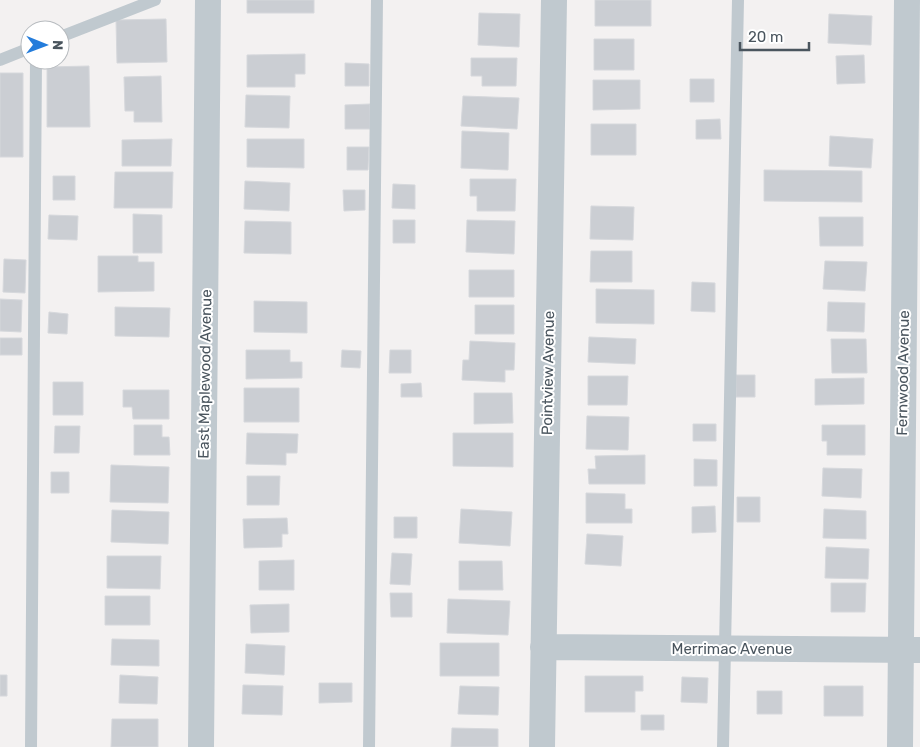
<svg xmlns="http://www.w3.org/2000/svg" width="920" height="747" viewBox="0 0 920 747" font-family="Rubik,sans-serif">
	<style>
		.building { fill: #cbced3; stroke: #d6d8dc }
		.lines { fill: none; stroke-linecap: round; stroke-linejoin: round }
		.lane { stroke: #c0c9cf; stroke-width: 12 }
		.street { stroke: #c0c9cf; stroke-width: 26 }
		.labels { text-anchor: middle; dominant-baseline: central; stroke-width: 4; stroke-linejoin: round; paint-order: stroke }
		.street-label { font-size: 15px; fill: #4a555e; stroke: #fff }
	</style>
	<rect width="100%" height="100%" fill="#f3f1f1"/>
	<path class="building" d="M 247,0 L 314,0 L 314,13 L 247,13 Z
		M 595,0 L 651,0 L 651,26 L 595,26 Z
		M 479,13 L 520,14 L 519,47 L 478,45 Z
		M 829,14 L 872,16 L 871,45 L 828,43 Z
		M 166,19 L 167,62 L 117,63 L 116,20 Z
		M 594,39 L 634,39 L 634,70 L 594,70 Z
		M 305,54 L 305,74 L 295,74 L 295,87 L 247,87 L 247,55 Z
		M 864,55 L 865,83 L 837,84 L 836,56 Z
		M 471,58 L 517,58 L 516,86 L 482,86 L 482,76 L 471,76 Z
		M 345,63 L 369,64 L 369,86 L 345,86 Z
		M 89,66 L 90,127 L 47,127 L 47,67 Z
		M 0,73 L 23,73 L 23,157 L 0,157 Z
		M 161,76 L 162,122 L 134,122 L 134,111 L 125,111 L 124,77 Z
		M 690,79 L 714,79 L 714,102 L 690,102 Z
		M 593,80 L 640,80 L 640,109 L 593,110 Z
		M 246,95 L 290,96 L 289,128 L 245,127 Z
		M 463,96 L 519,98 L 517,129 L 461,126 Z
		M 370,104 L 370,129 L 345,129 L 345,105 Z
		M 720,119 L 721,139 L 696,139 L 696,120 Z
		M 591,124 L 636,124 L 636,155 L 591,155 Z
		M 462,131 L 509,133 L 508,170 L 461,168 Z
		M 830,136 L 873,139 L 871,168 L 829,166 Z
		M 172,139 L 171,166 L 122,166 L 122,140 Z
		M 247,139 L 304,139 L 304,168 L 247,167 Z
		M 347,147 L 369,147 L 368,170 L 347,170 Z
		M 764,170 L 862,171 L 862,202 L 764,201 Z
		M 115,172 L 173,172 L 172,208 L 114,208 Z
		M 53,176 L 75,176 L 75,200 L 53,200 Z
		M 470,179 L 516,179 L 515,211 L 477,211 L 477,196 L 470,196 Z
		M 245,181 L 290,183 L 289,211 L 244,209 Z
		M 393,184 L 415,185 L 415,209 L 392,208 Z
		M 343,190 L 365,190 L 365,210 L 344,211 Z
		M 591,206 L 634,207 L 633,240 L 590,239 Z
		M 133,214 L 162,215 L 162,253 L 133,253 Z
		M 49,215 L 78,216 L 77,240 L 48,239 Z
		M 819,217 L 863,217 L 863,246 L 820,246 Z
		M 393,220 L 415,220 L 415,243 L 393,243 Z
		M 467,220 L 515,221 L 514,254 L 466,252 Z
		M 245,221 L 291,222 L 291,254 L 244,253 Z
		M 591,251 L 632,251 L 632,282 L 590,282 Z
		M 98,256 L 138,256 L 138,262 L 154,262 L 154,291 L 98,292 Z
		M 4,259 L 26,260 L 25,293 L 3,292 Z
		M 825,261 L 867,262 L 865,291 L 823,289 Z
		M 469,270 L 514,270 L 514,297 L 469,297 Z
		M 692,282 L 715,283 L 715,312 L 691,311 Z
		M 596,289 L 654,290 L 654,324 L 596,323 Z
		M 0,299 L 22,300 L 21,332 L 0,331 Z
		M 254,301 L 307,302 L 307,333 L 254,332 Z
		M 828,302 L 865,303 L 864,332 L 827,331 Z
		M 475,305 L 514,305 L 514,334 L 475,334 Z
		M 115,307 L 170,308 L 169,337 L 115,336 Z
		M 49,312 L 68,314 L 67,334 L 48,333 Z
		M 589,337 L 636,339 L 635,364 L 588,362 Z
		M 0,338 L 22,338 L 22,355 L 0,355 Z
		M 831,339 L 866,339 L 867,373 L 832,373 Z
		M 470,341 L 515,343 L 514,370 L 505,370 L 505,382 L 462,380 L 463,360 L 469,360 Z
		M 246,350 L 290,350 L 290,362 L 302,362 L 302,378 L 246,379 Z
		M 342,350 L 361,351 L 360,368 L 341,367 Z
		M 390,350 L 411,350 L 411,373 L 389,373 Z
		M 736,375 L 755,375 L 755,397 L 736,397 Z
		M 588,376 L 628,376 L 627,405 L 588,405 Z
		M 864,378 L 864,404 L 815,405 L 815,379 Z
		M 53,382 L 83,382 L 83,415 L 53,415 Z
		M 421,383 L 422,397 L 401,397 L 401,384 Z
		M 244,388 L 299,388 L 299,422 L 244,422 Z
		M 123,390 L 169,390 L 169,419 L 133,419 L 132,407 L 123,407 Z
		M 474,393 L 512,393 L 513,423 L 474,424 Z
		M 587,416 L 629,417 L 628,450 L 586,449 Z
		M 693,424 L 716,424 L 716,441 L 693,441 Z
		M 134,425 L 162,425 L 162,437 L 169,437 L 170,455 L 134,455 Z
		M 822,425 L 865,425 L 865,455 L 827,455 L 827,441 L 822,441 Z
		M 55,426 L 80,426 L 79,453 L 54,453 Z
		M 247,433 L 298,434 L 297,453 L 286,453 L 286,465 L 246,464 Z
		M 453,433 L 513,433 L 513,467 L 453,466 Z
		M 645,455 L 645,484 L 589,484 L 588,469 L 596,469 L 595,456 Z
		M 694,459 L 717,460 L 717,486 L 694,486 Z
		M 111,465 L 169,467 L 168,503 L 110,502 Z
		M 823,468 L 862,469 L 861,498 L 822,496 Z
		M 51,472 L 69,472 L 69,493 L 51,493 Z
		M 247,476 L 280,476 L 279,505 L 247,505 Z
		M 586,493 L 625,494 L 625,509 L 632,509 L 632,523 L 586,523 Z
		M 737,497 L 760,497 L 760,522 L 737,522 Z
		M 715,506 L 716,532 L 692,533 L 692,507 Z
		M 461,509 L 512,512 L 510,546 L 459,543 Z
		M 824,509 L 866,511 L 866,539 L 823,538 Z
		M 112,510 L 169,512 L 168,544 L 111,542 Z
		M 394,517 L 417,517 L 417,538 L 394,538 Z
		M 287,518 L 288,534 L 282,534 L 282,547 L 244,548 L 243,519 Z
		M 587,534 L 623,536 L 621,566 L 585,564 Z
		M 826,547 L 869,549 L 868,579 L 825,578 Z
		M 392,553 L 412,554 L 410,585 L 390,584 Z
		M 107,556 L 161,556 L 160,589 L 107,588 Z
		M 294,560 L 294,590 L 259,590 L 259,561 Z
		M 459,561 L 502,561 L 503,590 L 459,590 Z
		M 831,583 L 866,583 L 865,612 L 831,612 Z
		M 390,593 L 412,593 L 412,617 L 391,617 Z
		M 105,596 L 150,596 L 150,625 L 105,625 Z
		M 448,599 L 510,601 L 508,635 L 447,633 Z
		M 289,604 L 289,632 L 251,633 L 250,605 Z
		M 112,639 L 159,640 L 159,666 L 111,665 Z
		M 440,643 L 499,643 L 499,676 L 440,676 Z
		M 246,644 L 285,646 L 284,675 L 245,673 Z
		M 0,675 L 7,675 L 7,696 L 0,696 Z
		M 120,675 L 158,677 L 157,704 L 119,703 Z
		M 585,676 L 643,676 L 643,691 L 635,691 L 635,712 L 585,712 Z
		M 682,677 L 708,678 L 707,703 L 681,702 Z
		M 319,683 L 352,683 L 352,702 L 319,703 Z
		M 243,685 L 283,686 L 282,715 L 242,714 Z
		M 460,686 L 499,687 L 498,715 L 458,714 Z
		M 824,686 L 863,686 L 863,716 L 824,716 Z
		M 757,691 L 782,691 L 782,714 L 757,714 Z
		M 641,715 L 664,715 L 664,730 L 641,730 Z
		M 112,719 L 158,719 L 158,747 L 111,747 Z
		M 452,728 L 498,729 L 498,747 L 451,747 Z"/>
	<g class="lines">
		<path class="lane" d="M 60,37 L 155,0
			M 0,60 L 30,48
			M 31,747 L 36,60
			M 369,747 L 377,0
			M 723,747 L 738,0"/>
		<path class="street" d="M 543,647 L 920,650
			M 201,747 L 208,0
			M 542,747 L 554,0
			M 900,747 L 907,0"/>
	</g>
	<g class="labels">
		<g class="street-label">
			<text transform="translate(548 373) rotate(-89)">Pointview Avenue</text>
			<text transform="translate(903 373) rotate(-89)">Fernwood Avenue</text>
			<text transform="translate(205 374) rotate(-89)">East Maplewood Avenue</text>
			<text x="732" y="649">Merrimac Avenue</text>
		</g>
	</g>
	<g transform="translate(45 45) rotate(91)"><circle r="24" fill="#ffffff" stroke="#b7bbbf"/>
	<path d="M0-4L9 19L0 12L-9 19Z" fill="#247cdb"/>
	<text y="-8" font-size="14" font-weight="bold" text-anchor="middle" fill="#4a555e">N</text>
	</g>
	<path d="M740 42v8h69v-8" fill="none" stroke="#4a555e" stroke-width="2.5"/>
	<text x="748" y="42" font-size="15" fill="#4a555e" stroke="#ffffff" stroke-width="4" paint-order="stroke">20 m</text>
</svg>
